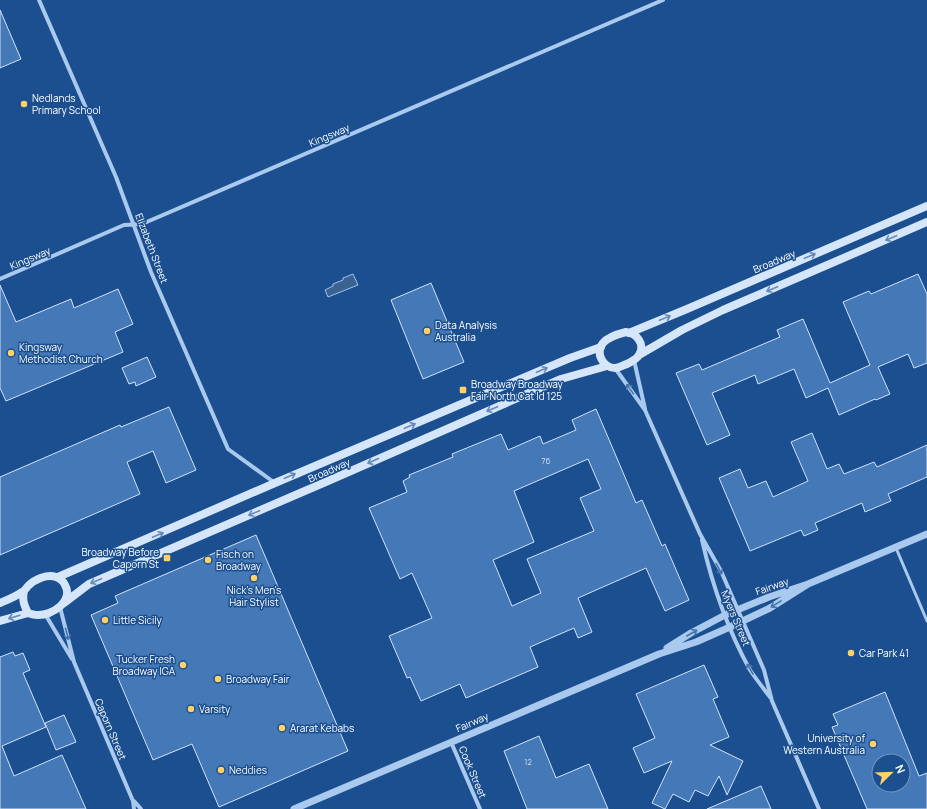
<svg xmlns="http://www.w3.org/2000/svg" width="927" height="809" viewBox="0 0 927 809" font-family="Manrope,sans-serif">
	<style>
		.water { fill: #3c6290; stroke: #9cc4f0 }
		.building { fill: #4478b7; stroke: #cfe3fa; fill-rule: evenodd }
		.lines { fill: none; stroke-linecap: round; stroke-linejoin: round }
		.service { stroke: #a9c9ee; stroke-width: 3 }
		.minor { stroke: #a9c9ee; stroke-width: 4 }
		.tertiary { stroke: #a9c9ee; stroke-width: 7 }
		.secondary { stroke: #d6e6fa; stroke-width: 8 }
		.oneway { stroke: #668bba }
		.oneway2 { stroke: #4674ac }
		.poi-dot { fill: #ffd166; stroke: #1b4f8f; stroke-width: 1.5 }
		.labels { text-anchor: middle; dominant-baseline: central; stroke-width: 3; stroke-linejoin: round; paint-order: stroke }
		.number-label { font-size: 8px; fill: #d0dded }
		.poi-label { font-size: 10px; fill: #fff; stroke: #1b4f8f; text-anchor: start }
		.street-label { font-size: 10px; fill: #fff; stroke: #1b4f8f }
	</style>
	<rect width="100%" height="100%" fill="#1b4f8f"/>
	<path class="water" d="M 353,274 L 358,285 L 328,297 L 325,290 L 333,286 L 333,284 L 343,280 L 343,278 Z"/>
	<path class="building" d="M 0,10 L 21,59 L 0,68 Z
		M 918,274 L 927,294 L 927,363 L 914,368 L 908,354 L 878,367 L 890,394 L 876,400 L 875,399 L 839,415 L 828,388 L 806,398 L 794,369 L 758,384 L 755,375 L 712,393 L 730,435 L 707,445 L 676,373 L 699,364 L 702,370 L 780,337 L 777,330 L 803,319 L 830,383 L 870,365 L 843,302 L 869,291 L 871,294 Z
		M 431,283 L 464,362 L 423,379 L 391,300 Z
		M 0,285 L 16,322 L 71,299 L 74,308 L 118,289 L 133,324 L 115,332 L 123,352 L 6,401 L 0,388 Z
		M 147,357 L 156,377 L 136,386 L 135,382 L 129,384 L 122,368 Z
		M 169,407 L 196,470 L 166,483 L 153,451 L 127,462 L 140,494 L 0,555 L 0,477 L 120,425 L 121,427 Z
		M 596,409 L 636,503 L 642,500 L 662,546 L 665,544 L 689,600 L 665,611 L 646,568 L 578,598 L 592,632 L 578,638 L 574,628 L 530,647 L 538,667 L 466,698 L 460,684 L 421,701 L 410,677 L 407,678 L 389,636 L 432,618 L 412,573 L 400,579 L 369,508 L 407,492 L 403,481 L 410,477 L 409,475 L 453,457 L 452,454 L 501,434 L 508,450 L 540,436 L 543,444 L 576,430 L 572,420 ZM 588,459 L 601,489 L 580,498 L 594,531 L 527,559 L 541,593 L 512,606 L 493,560 L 534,542 L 514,491 Z
		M 812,433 L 827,469 L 839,464 L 844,474 L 874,462 L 877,467 L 927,445 L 927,477 L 888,494 L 891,501 L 865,512 L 862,503 L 815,523 L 818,530 L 804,536 L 801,530 L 750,551 L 719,478 L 740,469 L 748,488 L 766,481 L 773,497 L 808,481 L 791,442 Z
		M 256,535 L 348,751 L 219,807 L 192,744 L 153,760 L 91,615 L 118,603 L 115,596 Z
		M 13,652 L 15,656 L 23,653 L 30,670 L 23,673 L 46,727 L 2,746 L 14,776 L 62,755 L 86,809 L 0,809 L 0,657 Z
		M 704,665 L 718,697 L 713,699 L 729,737 L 710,745 L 743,761 L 727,795 L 719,776 L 708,796 L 695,790 L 689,802 L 673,794 L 665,809 L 652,803 L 672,761 L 644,773 L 633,748 L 655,738 L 636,694 Z
		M 885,692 L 919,776 L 927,773 L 927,809 L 867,809 L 832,727 L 838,725 L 833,714 ZM 879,761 L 903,761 L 903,785 L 879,785 Z
		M 64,715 L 76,742 L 56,750 L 45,723 Z
		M 539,736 L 556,778 L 589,764 L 608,809 L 527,809 L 504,751 Z
		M 761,786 L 771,809 L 707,809 Z"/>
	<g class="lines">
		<path class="service" d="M 896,548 L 927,621"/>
		<path class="minor" d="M 39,0 L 116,177 L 151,272 L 228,449 L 275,483
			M 0,279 L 124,225 L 142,224 L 663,0
			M 634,360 L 645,409
			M 615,368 L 645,410 L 700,534 L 721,571 L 764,670 L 772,701 L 819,809
			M 702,540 C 712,584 728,630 750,670 C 756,679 763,688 770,697
			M 60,607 L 74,662 L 133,801 L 134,809
			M 45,614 L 72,659
			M 451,742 L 480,809
			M 134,801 L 141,809"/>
		<path class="tertiary" d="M 667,648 L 691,633 L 725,615 L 769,597 L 808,584 L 927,534
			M 294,809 L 659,654 L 696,642 L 730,627 L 770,608 L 808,584"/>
		<path class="secondary" d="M 626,332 C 636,333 646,344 639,355 C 637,359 632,361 627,364 C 623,365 619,368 615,368 C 603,368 595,353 603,343 C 608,337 618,334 626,332 Z
			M 629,333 L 687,309 L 927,206
			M 639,355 L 682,330 L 723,310 L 927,222
			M 58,577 L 275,483 L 570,358 L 601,347
			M 0,603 C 7,600 15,597 22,592 C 25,591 26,588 28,586 C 35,579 47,574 56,577 C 60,578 64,582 65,585 C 74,601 52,616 37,615 C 34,615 31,614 28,613 C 24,605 22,600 24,591
			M 64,603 L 89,584 L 328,481 L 561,379 L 607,366
			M 0,621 L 28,613"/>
	</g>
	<defs><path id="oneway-shaft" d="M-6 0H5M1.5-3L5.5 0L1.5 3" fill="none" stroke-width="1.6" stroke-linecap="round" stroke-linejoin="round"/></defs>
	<g class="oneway">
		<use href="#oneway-shaft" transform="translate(891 238) rotate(157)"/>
		<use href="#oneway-shaft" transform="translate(810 256) rotate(-23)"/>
		<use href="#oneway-shaft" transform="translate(772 289) rotate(157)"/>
		<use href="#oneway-shaft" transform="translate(665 318) rotate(-22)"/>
		<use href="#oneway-shaft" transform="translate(542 370) rotate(-23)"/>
		<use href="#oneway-shaft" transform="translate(492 409) rotate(157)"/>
		<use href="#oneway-shaft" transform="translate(410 426) rotate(-23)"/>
		<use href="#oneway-shaft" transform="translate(373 461) rotate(156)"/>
		<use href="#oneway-shaft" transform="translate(290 476) rotate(-23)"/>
		<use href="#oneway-shaft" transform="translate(254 513) rotate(157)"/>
		<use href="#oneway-shaft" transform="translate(158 535) rotate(-23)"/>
		<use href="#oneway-shaft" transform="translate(96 581) rotate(157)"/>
		<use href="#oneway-shaft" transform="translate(14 617) rotate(163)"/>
	</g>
	<g class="oneway2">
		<use href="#oneway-shaft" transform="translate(630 389) rotate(-125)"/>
		<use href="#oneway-shaft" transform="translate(719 569) rotate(62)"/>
		<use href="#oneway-shaft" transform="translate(776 604) rotate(149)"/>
		<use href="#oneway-shaft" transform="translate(692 633) rotate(-30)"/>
		<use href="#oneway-shaft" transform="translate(67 634) rotate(75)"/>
		<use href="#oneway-shaft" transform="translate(750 669) rotate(-120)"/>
	</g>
	<g class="poi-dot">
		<circle cx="24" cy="104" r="4"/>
		<circle cx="427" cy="331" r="4"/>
		<circle cx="11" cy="353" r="4"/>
		<rect x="459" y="386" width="8" height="8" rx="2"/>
		<rect x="163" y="554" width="8" height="8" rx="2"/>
		<circle cx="208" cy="560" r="4"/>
		<circle cx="254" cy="578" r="4"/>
		<circle cx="105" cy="620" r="4"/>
		<circle cx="851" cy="653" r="4"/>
		<circle cx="183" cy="665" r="4"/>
		<circle cx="218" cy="679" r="4"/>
		<circle cx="191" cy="709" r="4"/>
		<circle cx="282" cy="728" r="4"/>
		<circle cx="873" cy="744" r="4"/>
		<circle cx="221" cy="770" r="4"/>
	</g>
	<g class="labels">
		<g class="number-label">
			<text x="546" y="460">76</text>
			<text x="528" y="761">12</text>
		</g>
		<g class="poi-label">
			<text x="32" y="98">Nedlands<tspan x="32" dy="12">Primary School</tspan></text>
			<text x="435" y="325">Data Analysis<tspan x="435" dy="12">Australia</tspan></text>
			<text x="19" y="347">Kingsway<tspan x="19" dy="12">Methodist Church</tspan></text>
			<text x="471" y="384">Broadway Broadway<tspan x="471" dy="12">Fair North Cat Id 125</tspan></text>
			<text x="159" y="552" text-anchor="end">Broadway Before<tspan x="159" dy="12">Caporn St</tspan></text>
			<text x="216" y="554">Fisch on<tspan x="216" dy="12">Broadway</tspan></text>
			<text x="254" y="590" text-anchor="middle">Nick's Men's<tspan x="254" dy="12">Hair Stylist</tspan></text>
			<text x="113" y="620">Little Sicily</text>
			<text x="859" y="653">Car Park 41</text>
			<text x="175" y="659" text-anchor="end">Tucker Fresh<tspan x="175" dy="12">Broadway IGA</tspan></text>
			<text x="226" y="679">Broadway Fair</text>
			<text x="199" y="709">Varsity</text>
			<text x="290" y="728">Ararat Kebabs</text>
			<text x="865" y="738" text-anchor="end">University of<tspan x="865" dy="12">Western Australia</tspan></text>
			<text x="229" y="770">Neddies</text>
		</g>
		<g class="street-label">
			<text transform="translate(329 135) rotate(-23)">Kingsway</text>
			<text transform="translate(152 248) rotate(69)">Elizabeth Street</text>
			<text transform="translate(30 258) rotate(-23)">Kingsway</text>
			<text transform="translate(774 261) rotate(-23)">Broadway</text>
			<text transform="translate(329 470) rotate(-24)">Broadway</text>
			<text transform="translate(772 586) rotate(-19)">Fairway</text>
			<text transform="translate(736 618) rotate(67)">Myers Street</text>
			<text transform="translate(472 722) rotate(-23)">Fairway</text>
			<text transform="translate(111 729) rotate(67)">Caporn Street</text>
			<text transform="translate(473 772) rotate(67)">Cook Street</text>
		</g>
	</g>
	<g transform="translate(891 773) rotate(67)"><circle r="19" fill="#1b4f8f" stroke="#7695bc"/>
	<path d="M0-3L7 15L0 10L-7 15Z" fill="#ffd166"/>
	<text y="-6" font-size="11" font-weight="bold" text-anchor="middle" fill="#ffffff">N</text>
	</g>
</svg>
